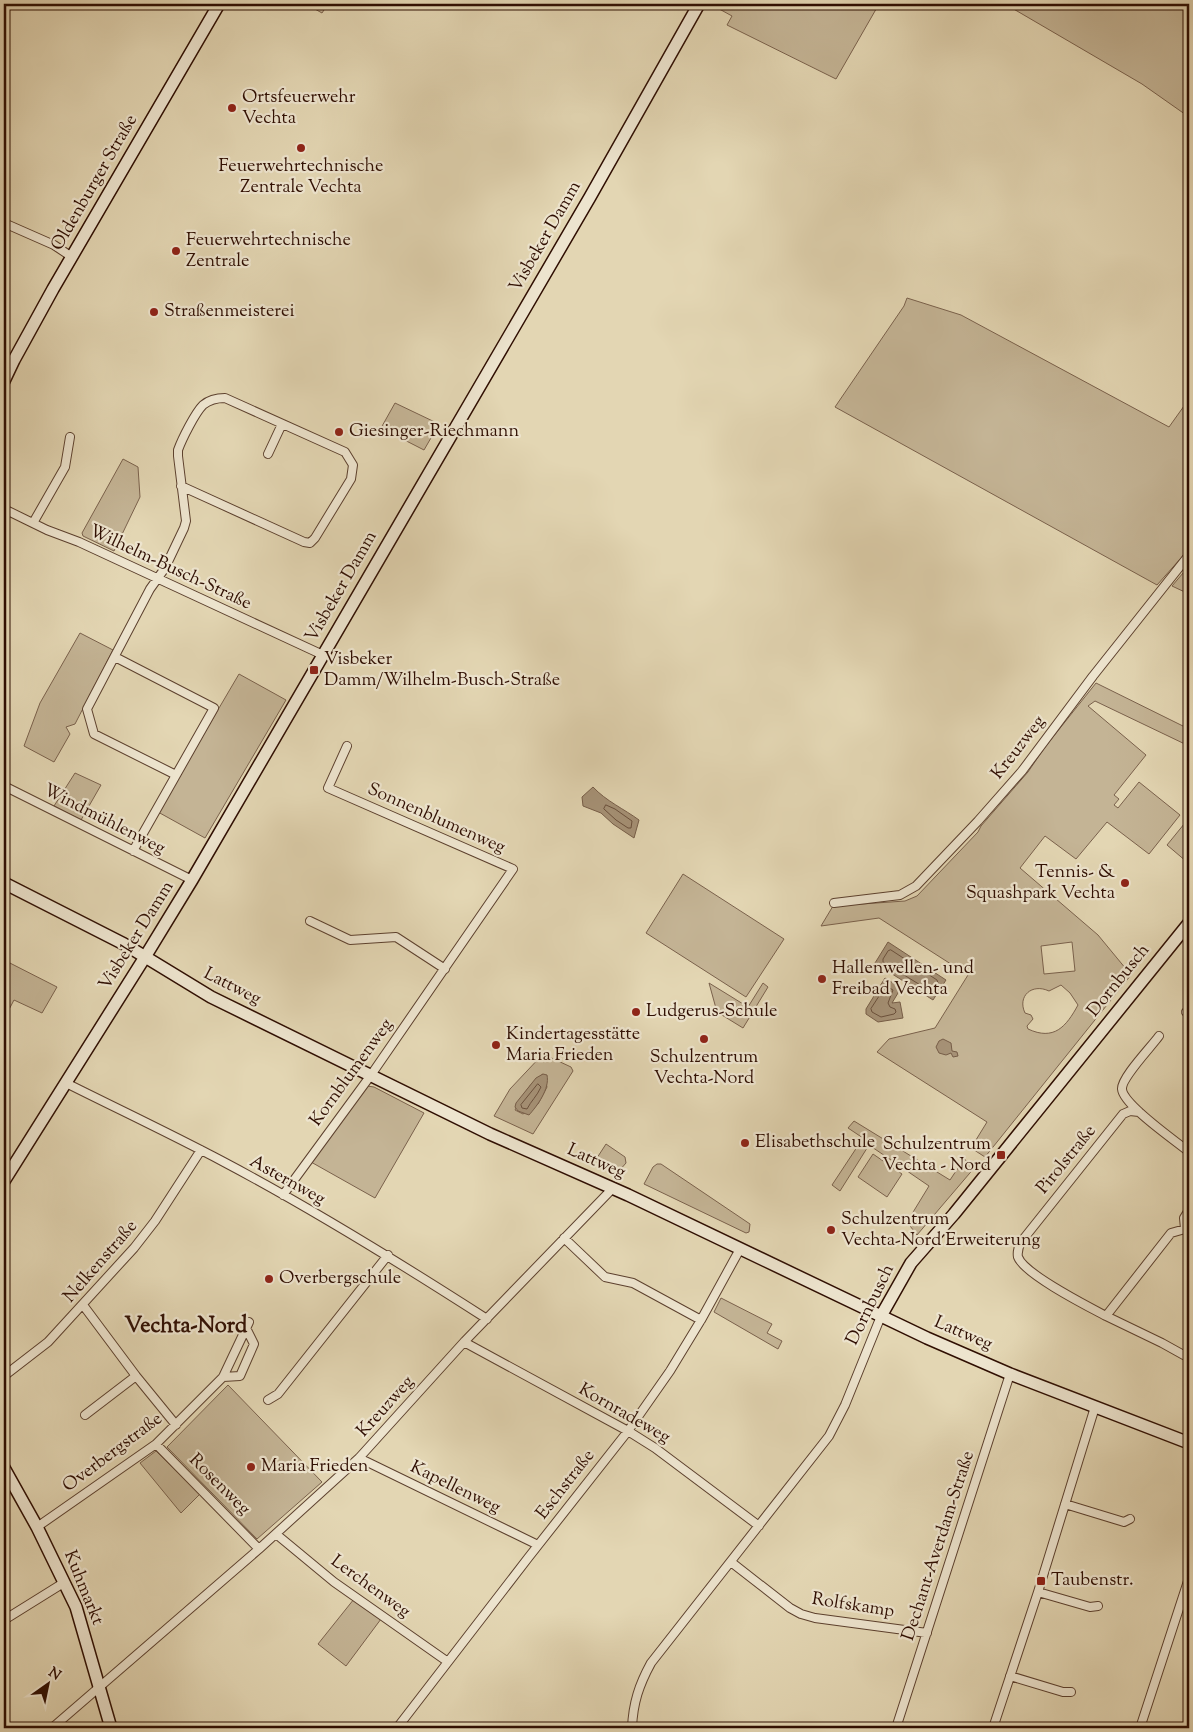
<svg xmlns="http://www.w3.org/2000/svg" width="1193" height="1732" viewBox="0 0 1193 1732" font-family="'Sorts Mill Goudy',serif">
	<style>
		.green { fill: #c4b495; stroke: #7a614c; fill-rule: evenodd }
		.water { fill: #a69277; stroke: #765d48 }
		.lines { fill: none; stroke-linecap: round; stroke-linejoin: round }
		.shore { stroke: #6a503c; stroke-width: 1 }
		.street-casing { stroke: #5c402e; stroke-width: 10 }
		.secondary-casing { stroke: #2f0e02; stroke-width: 14 }
		.street { stroke: #ede4ce; stroke-width: 8 }
		.secondary { stroke: #ede4ce; stroke-width: 11 }
		.poi-dot { fill: #8f2418; stroke: #ede4ce; stroke-width: 2 }
		.labels { text-anchor: middle; dominant-baseline: central; stroke-width: 4.5; stroke-linejoin: round; paint-order: stroke }
		.poi-label { font-size: 18px; fill: #2f0e02; stroke: #ede4ce; text-anchor: start }
		.street-label { font-size: 18px; fill: #2f0e02; stroke: #ede4ce }
		.district-label { font-size: 22px; font-weight: bold; fill: #2f0e02; stroke: #ede4ce }
	</style>
	<rect width="100%" height="100%" fill="#e3d6b3"/>
	<filter id="stains"><feTurbulence type="fractalNoise" baseFrequency=".004" numOctaves="4"/><feColorMatrix values="0 0 0 0 .2 0 0 0 0 .09 0 0 0 0 .02 0 0 0 .5 -.17"/></filter>
	<radialGradient id="worn" r=".72"><stop offset=".6" stop-color="#630" stop-opacity="0"/><stop offset="1" stop-color="#630" stop-opacity=".3"/></radialGradient>
	<path class="green" d="M 306,4 L 328,4 L 322,13 Z
		M 713,4 L 879,4 L 836,79 L 727,25 L 732,16 L 712,5 Z
		M 1005,4 L 1189,4 L 1189,117 L 1142,84 Z
		M 907,298 L 961,315 L 1169,427 L 1189,399 L 1189,549 L 1157,585 L 835,407 L 904,306 Z
		M 395,403 L 439,424 L 424,450 L 381,428 Z
		M 123,459 L 138,467 L 140,497 L 114,551 L 83,536 L 82,533 Z
		M 1189,566 L 1189,594 L 1172,586 Z
		M 80,633 L 113,650 L 75,724 L 66,727 L 70,734 L 54,762 L 24,746 L 40,703 Z
		M 239,674 L 286,700 L 205,838 L 158,812 Z
		M 1096,683 L 1189,729 L 1189,746 L 1095,701 L 1088,706 L 1146,755 L 1114,795 L 1119,799 L 1114,805 L 1118,808 L 1139,782 L 1180,815 L 1149,854 L 1107,822 L 1076,859 L 1045,836 L 1020,868 L 1098,935 L 1131,975 L 985,1157 L 971,1148 L 987,1122 L 877,1052 L 889,1039 L 935,1028 L 968,975 L 879,918 L 821,926 L 833,906 L 905,901 L 917,896 L 978,832 L 981,826 L 1028,772 L 1045,747 ZM 1072,942 L 1075,971 L 1044,974 L 1041,946 ZM 1061,985 L 1070,993 L 1078,1005 C 1066,1027 1054,1041 1028,1029 L 1027,1026 L 1033,1019 L 1031,1015 L 1025,1013 C 1017,996 1032,983 1049,991 Z
		M 75,773 L 101,785 L 81,820 L 54,806 Z
		M 1189,818 L 1189,869 L 1186,866 L 1187,862 L 1167,845 Z
		M 683,874 L 784,939 L 746,997 L 646,933 Z
		M 4,960 L 57,987 L 42,1013 L 14,1000 L 4,1019 Z
		M 709,983 L 748,1007 L 763,983 L 768,987 L 743,1028 L 717,1012 Z
		M 543,1054 L 571,1067 L 573,1071 L 533,1134 L 494,1116 L 510,1089 ZM 543,1074 L 547,1087 L 538,1104 L 523,1114 L 515,1110 C 523,1096 529,1083 543,1074 Z
		M 367,1086 L 374,1087 L 424,1113 L 375,1198 L 311,1162 Z
		M 854,1121 L 950,1180 L 964,1159 L 975,1167 L 917,1235 L 907,1222 L 929,1186 L 869,1145 L 840,1191 L 832,1185 L 863,1138 L 848,1128 Z
		M 606,1144 L 625,1157 L 626,1163 L 619,1171 L 595,1161 Z
		M 873,1154 L 902,1174 L 887,1197 L 858,1177 Z
		M 657,1164 L 661,1164 L 750,1224 L 749,1232 L 746,1233 L 644,1184 L 653,1167 Z
		M 721,1298 L 772,1324 L 767,1333 L 782,1341 L 778,1349 L 714,1312 Z
		M 228,1385 L 322,1482 L 257,1539 L 167,1447 Z
		M 156,1451 L 200,1494 L 181,1513 L 140,1463 Z
		M 354,1599 L 381,1619 L 346,1666 L 318,1644 Z"/>
	<path class="water" d="M 593,787 C 606,801 624,809 639,820 L 634,838 L 613,824 L 601,813 L 583,806 L 582,797 Z
		M 888,942 L 946,980 L 933,1000 L 875,963 Z
		M 885,978 L 901,988 L 892,1003 L 900,1002 L 903,1018 L 878,1022 L 866,1014 L 866,1009 Z
		M 943,1039 L 951,1043 L 952,1051 L 957,1052 L 958,1056 L 953,1057 L 951,1053 L 946,1055 L 939,1053 L 936,1047 L 939,1041 Z
		M 543,1074 L 547,1075 C 550,1089 537,1106 529,1115 L 518,1111 L 515,1107 L 516,1103 L 536,1078 Z"/>
	<g class="lines">
		<path class="shore" d="M 606,805 L 615,809 L 632,821 L 631,828 L 628,828 L 616,820 L 604,809 Z
			M 891,950 L 937,980 L 938,983 L 933,991 L 930,991 L 883,962 L 883,959 L 888,951 Z
			M 886,986 L 893,990 L 888,1003 L 890,1007 L 895,1009 L 896,1012 L 894,1014 L 881,1017 L 872,1012 L 871,1009 Z
			M 538,1084 L 541,1087 C 537,1096 531,1101 527,1109 L 522,1108 L 521,1105 Z"/>
		<g class="street-casing">
			<path id="street" d="M 4,223 L 54,245 L 72,257
				M 268,454 L 282,424
				M 4,509 L 47,530 L 79,542 L 323,655
				M 33,523 L 65,467 L 70,437
				M 115,657 L 214,708 L 133,851
				M 176,775 L 94,734 L 87,709 L 150,589 L 165,568 L 184,528 L 186,521 L 178,456 L 178,450 C 182,439 195,413 203,405 C 209,400 218,398 225,398 L 345,452 L 353,465 L 351,479 L 315,538 L 310,543 L 304,542 L 181,486
				M 4,786 L 192,880
				M 834,903 L 900,895 L 916,886 L 978,821 L 1022,771 L 1093,676 L 1189,555
				M 310,921 L 350,940 L 396,937 L 445,969
				M 1186,1012 L 1189,1015
				M 1159,1036 C 1152,1046 1121,1078 1122,1089 C 1123,1105 1176,1141 1189,1152
				M 66,1083 C 118,1109 171,1134 222,1161 C 313,1209 400,1263 487,1319
				M 1139,1112 L 1130,1111 L 1123,1114 L 1021,1242 C 1019,1246 1017,1252 1018,1257 C 1024,1274 1089,1307 1106,1316 L 1171,1233 L 1185,1229 L 1184,1218 L 1189,1210
				M 283,1195 L 371,1075 L 513,869 L 328,788 L 347,746
				M 564,1238 L 605,1277 L 633,1283 L 701,1320
				M 83,1305 L 136,1376 L 176,1425
				M 1106,1316 L 1162,1343 L 1189,1358
				M 464,1342 L 628,1431 L 655,1448 L 759,1526
				M 4,1376 L 48,1342 L 134,1248 L 155,1221 L 201,1150
				M 223,1377 L 240,1376 L 254,1344 L 246,1328
				M 268,1400 L 278,1394 L 388,1255
				M 85,1415 L 136,1376
				M 156,1444 L 259,1549
				M 359,1458 L 538,1545
				M 1065,1504 L 1124,1522 L 1130,1519
				M 37,1527 L 156,1444 L 223,1377 L 249,1322
				M 276,1534 L 334,1582 L 448,1662
				M 731,1562 L 790,1608 L 801,1614 L 815,1618 L 927,1633
				M 1038,1592 L 1090,1607 L 1098,1606
				M 4,1620 L 65,1582
				M 1010,1676 L 1063,1692 L 1071,1692
				M 52,1728 L 259,1549 L 359,1458 L 464,1342 L 613,1188
				M 397,1728 L 528,1558 L 628,1431 L 670,1371 L 701,1320 L 740,1249
				M 632,1728 C 633,1703 639,1685 651,1663 L 829,1436 L 845,1405 L 881,1316
				M 896,1728 L 1010,1374
				M 993,1728 L 1038,1592 L 1095,1407
				M 1140,1728 L 1189,1578"/>
		</g>
		<g class="secondary-casing">
			<path id="secondary" d="M 4,381 L 14,360 L 53,289 L 219,4
				M 4,883 L 124,944 L 211,997 L 490,1134 L 628,1195 L 927,1338 L 1010,1374 L 1189,1443
				M 4,1181 L 145,957 L 192,880 L 590,197 L 699,4
				M 881,1316 L 911,1263 L 954,1214 L 1189,923
				M 4,1468 L 37,1527 L 76,1607 L 111,1728"/>
		</g>
		<use href="#street" class="street"/>
		<use href="#secondary" class="secondary"/>
	</g>
	<g class="poi-dot">
		<circle cx="232" cy="108" r="5"/>
		<circle cx="301" cy="148" r="5"/>
		<circle cx="176" cy="251" r="5"/>
		<circle cx="154" cy="312" r="5"/>
		<circle cx="339" cy="432" r="5"/>
		<rect x="309" y="665" width="10" height="10" rx="2.5"/>
		<circle cx="1125" cy="883" r="5"/>
		<circle cx="822" cy="979" r="5"/>
		<circle cx="636" cy="1012" r="5"/>
		<circle cx="704" cy="1039" r="5"/>
		<circle cx="496" cy="1045" r="5"/>
		<circle cx="745" cy="1143" r="5"/>
		<rect x="996" y="1150" width="10" height="10" rx="2.5"/>
		<circle cx="831" cy="1230" r="5"/>
		<circle cx="269" cy="1279" r="5"/>
		<circle cx="251" cy="1467" r="5"/>
		<rect x="1036" y="1576" width="10" height="10" rx="2.5"/>
	</g>
	<g class="labels">
		<g class="poi-label">
			<text x="242" y="98">Ortsfeuerwehr<tspan x="242" dy="21">Vechta</tspan></text>
			<text x="301" y="167" text-anchor="middle">Feuerwehrtechnische<tspan x="301" dy="21">Zentrale Vechta</tspan></text>
			<text x="186" y="241">Feuerwehrtechnische<tspan x="186" dy="21">Zentrale</tspan></text>
			<text x="164" y="312">Straßenmeisterei</text>
			<text x="349" y="432">Giesinger-Riechmann</text>
			<text x="324" y="660">Visbeker<tspan x="324" dy="21">Damm/Wilhelm-Busch-Straße</tspan></text>
			<text x="1115" y="873" text-anchor="end">Tennis- &amp;<tspan x="1115" dy="21">Squashpark Vechta</tspan></text>
			<text x="832" y="969">Hallenwellen- und<tspan x="832" dy="21">Freibad Vechta</tspan></text>
			<text x="646" y="1012">Ludgerus-Schule</text>
			<text x="506" y="1035">Kindertagesstätte<tspan x="506" dy="21">Maria Frieden</tspan></text>
			<text x="704" y="1058" text-anchor="middle">Schulzentrum<tspan x="704" dy="21">Vechta-Nord</tspan></text>
			<text x="755" y="1143">Elisabethschule</text>
			<text x="991" y="1145" text-anchor="end">Schulzentrum<tspan x="991" dy="21">Vechta - Nord</tspan></text>
			<text x="841" y="1220">Schulzentrum<tspan x="841" dy="21">Vechta-Nord Erweiterung</tspan></text>
			<text x="279" y="1279">Overbergschule</text>
			<text x="261" y="1467">Maria Frieden</text>
			<text x="1051" y="1581">Taubenstr.</text>
		</g>
		<g class="street-label">
			<text transform="translate(95 183) rotate(-60)">Oldenburger Straße</text>
			<text transform="translate(546 237) rotate(-60)">Visbeker Damm</text>
			<text transform="translate(170 568) rotate(25)">Wilhelm-Busch-Straße</text>
			<text transform="translate(342 587) rotate(-60)">Visbeker Damm</text>
			<text transform="translate(1019 748) rotate(-52)">Kreuzweg</text>
			<text transform="translate(436 819) rotate(24)">Sonnenblumenweg</text>
			<text transform="translate(104 820) rotate(27)">Windmühlenweg</text>
			<text transform="translate(137 936) rotate(-58)">Visbeker Damm</text>
			<text transform="translate(1119 981) rotate(-51)">Dornbusch</text>
			<text transform="translate(232 987) rotate(27)">Lattweg</text>
			<text transform="translate(352 1073) rotate(-54)">Kornblumenweg</text>
			<text transform="translate(1067 1160) rotate(-51)">Pirolstraße</text>
			<text transform="translate(596 1162) rotate(24)">Lattweg</text>
			<text transform="translate(287 1181) rotate(29)">Asternweg</text>
			<text transform="translate(101 1262) rotate(-49)">Nelkenstraße</text>
			<text transform="translate(871 1305) rotate(-64)">Dornbusch</text>
			<text transform="translate(963 1334) rotate(23)">Lattweg</text>
			<text transform="translate(386 1407) rotate(-48)">Kreuzweg</text>
			<text transform="translate(624 1414) rotate(30)">Kornradeweg</text>
			<text transform="translate(113 1453) rotate(-37)">Overbergstraße</text>
			<text transform="translate(219 1485) rotate(45)">Rosenweg</text>
			<text transform="translate(566 1485) rotate(-52)">Eschstraße</text>
			<text transform="translate(455 1488) rotate(26)">Kapellenweg</text>
			<text transform="translate(939 1546) rotate(-72)">Dechant-Averdam-Straße</text>
			<text transform="translate(370 1587) rotate(36)">Lerchenweg</text>
			<text transform="translate(83 1588) rotate(68)">Kuhmarkt</text>
			<text transform="translate(853 1606) rotate(9)">Rolfskamp</text>
		</g>
		<g class="district-label">
			<text x="186" y="1327">Vechta-Nord</text>
		</g>
	</g>
	<rect width="1193" height="1732" fill="none" stroke="#e3d6b3" stroke-width="20"/>
	<rect x="5" y="5" width="1183" height="1722" fill="none" stroke="#2f0e02" stroke-width="2.5"/>
	<rect x="10" y="10" width="1173" height="1712" fill="none" stroke="#2f0e02"/>
	<g transform="translate(48 1684) rotate(33)" stroke="#ede4ce" stroke-width="4" paint-order="stroke">
	<path d="M0-4L9 19L0 12L-9 19Z" fill="#2f0e02"/>
	<text y="-8" font-size="14" font-weight="bold" text-anchor="middle" fill="#2f0e02">N</text>
	</g>
	<rect width="100%" height="100%" filter="url(#stains)"/>
	<rect width="100%" height="100%" fill="url(#worn)"/>
</svg>
